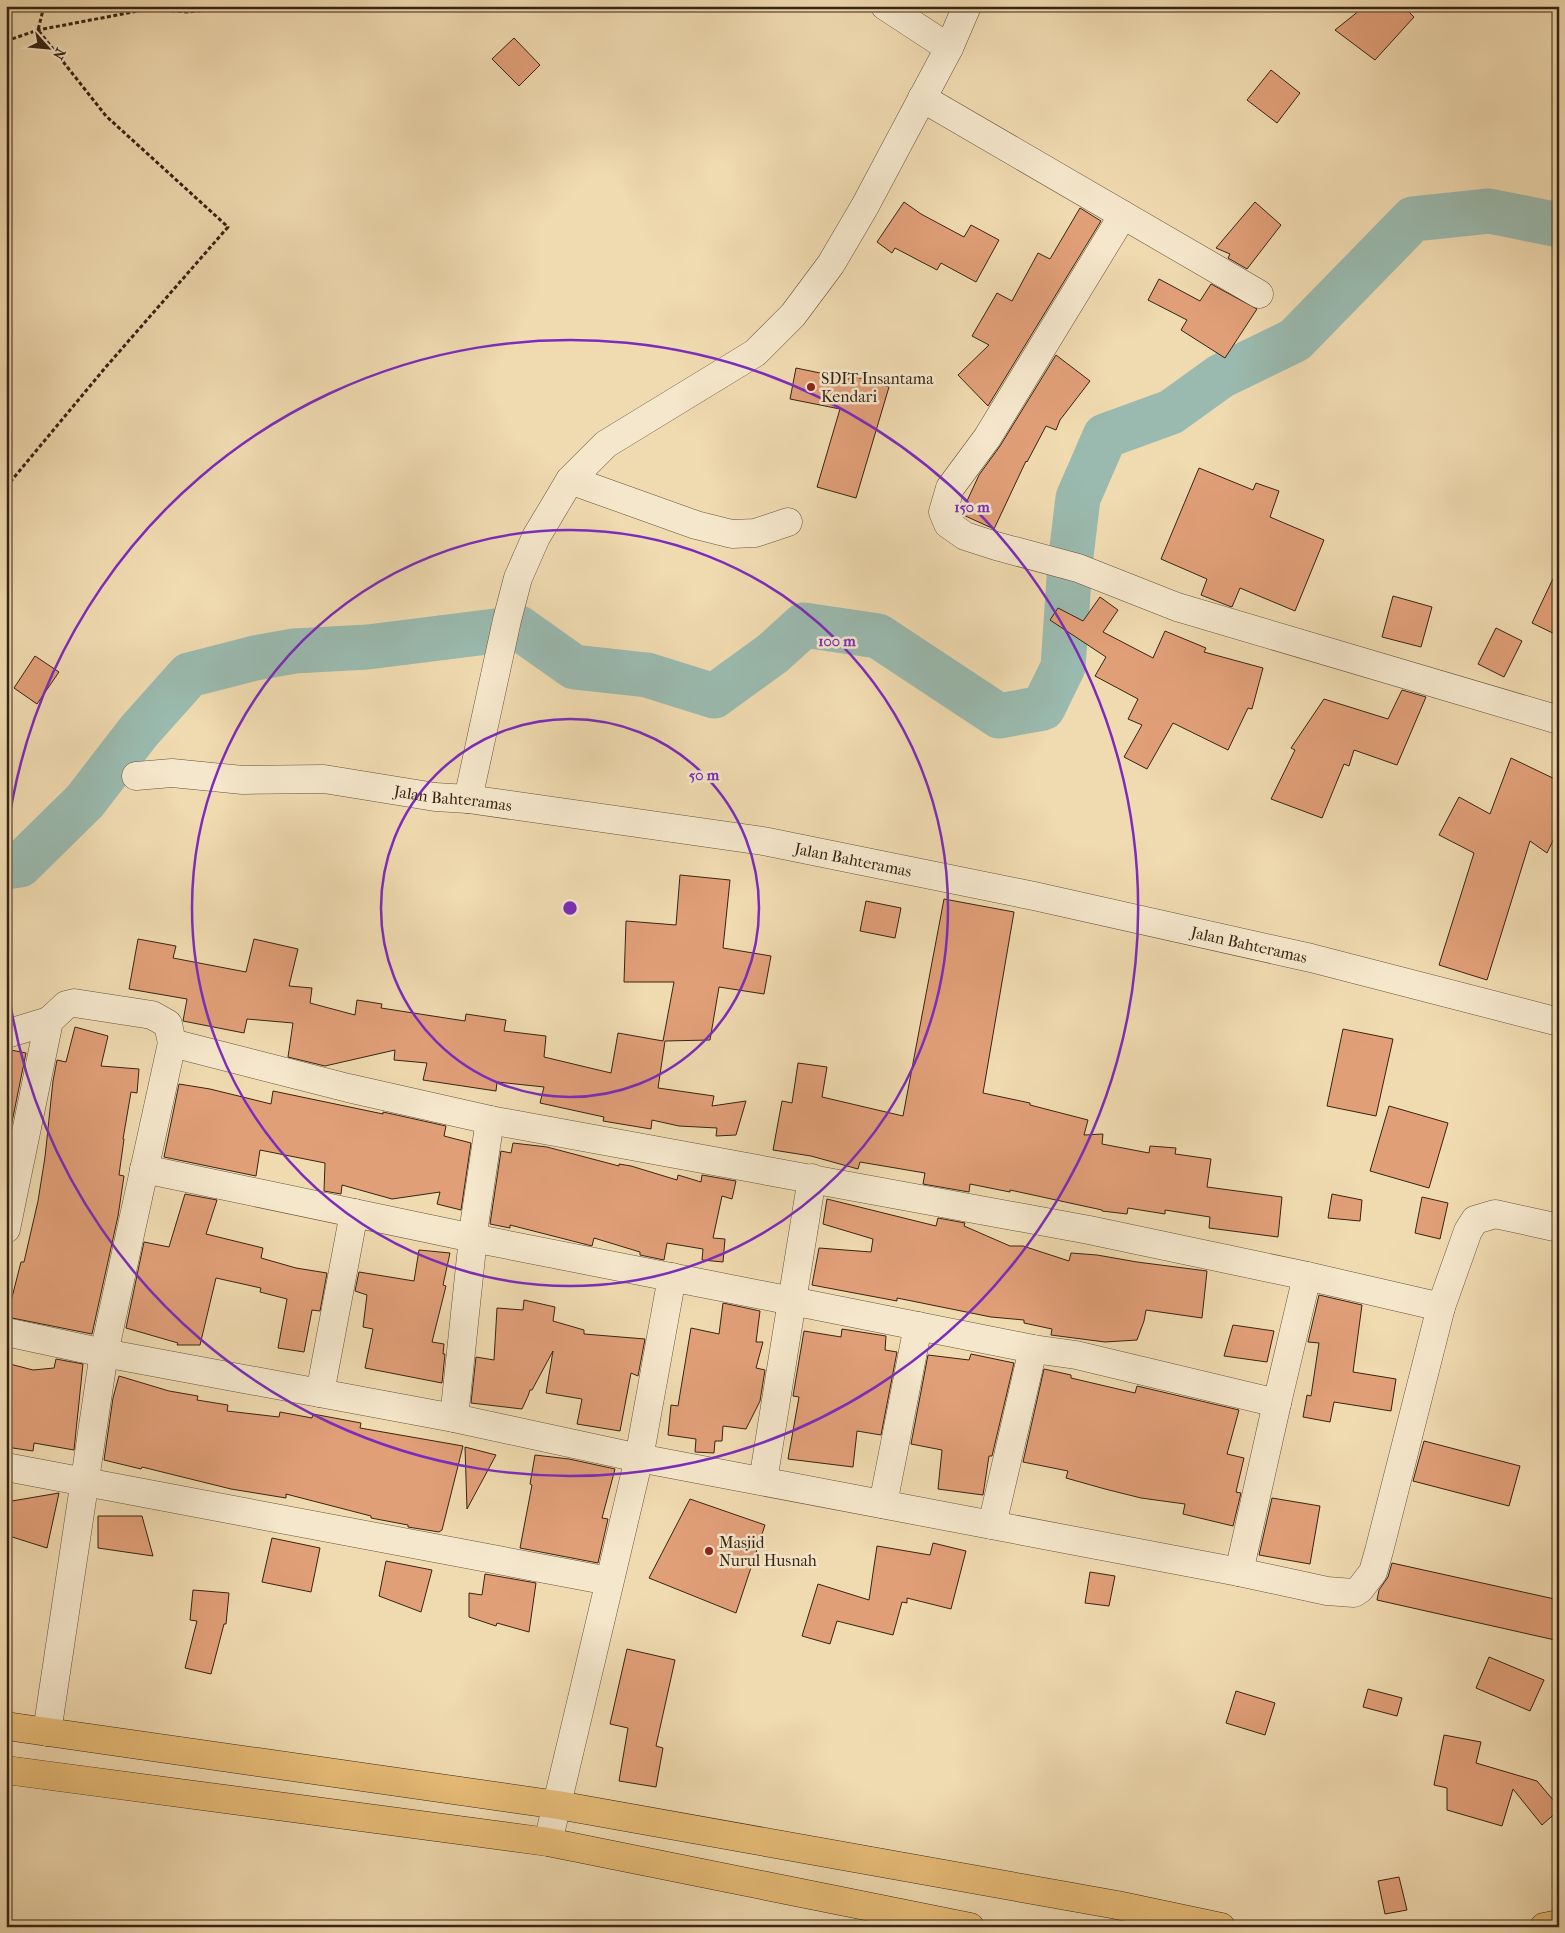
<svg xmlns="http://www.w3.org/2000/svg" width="1565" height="1933" viewBox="0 0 1565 1933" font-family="'IM FELL French Canon',serif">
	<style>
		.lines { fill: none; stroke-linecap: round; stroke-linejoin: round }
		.river { stroke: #9abaaf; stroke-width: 45 }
		.building { fill: #e19f78; stroke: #362413 }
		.minor-casing { stroke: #64523a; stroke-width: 29 }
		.highway-casing { stroke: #362413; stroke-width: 29 }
		.path { stroke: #362413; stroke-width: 3; stroke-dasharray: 4 2.5; stroke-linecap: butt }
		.minor { stroke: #f5e7cc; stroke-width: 28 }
		.highway { stroke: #e8bd78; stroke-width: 28 }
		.ring { fill: none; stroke: #7b2cbf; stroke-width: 2.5 }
		.poi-dot { fill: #8f2418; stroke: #f5e7cc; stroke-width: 2 }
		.labels { text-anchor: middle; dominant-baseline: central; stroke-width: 5; stroke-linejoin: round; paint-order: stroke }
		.poi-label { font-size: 16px; fill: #362413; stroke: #f5e7cc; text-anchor: start }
		.street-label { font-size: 16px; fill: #362413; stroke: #f5e7cc }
		.centre { fill: #7b2cbf; stroke: #f5e7cc; stroke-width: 2.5 }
		.ring-label { font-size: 15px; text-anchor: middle; font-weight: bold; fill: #7b2cbf; stroke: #f5e7cc; stroke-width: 5; stroke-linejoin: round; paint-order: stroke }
	</style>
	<rect width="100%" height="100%" fill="#f0dab0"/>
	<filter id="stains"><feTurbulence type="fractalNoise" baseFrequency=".004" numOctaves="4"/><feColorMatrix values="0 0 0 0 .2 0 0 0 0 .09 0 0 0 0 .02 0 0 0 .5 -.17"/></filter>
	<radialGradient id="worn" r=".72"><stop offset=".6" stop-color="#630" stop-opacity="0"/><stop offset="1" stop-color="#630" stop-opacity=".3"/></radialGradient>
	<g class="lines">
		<path class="river" d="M 6,867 L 20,865 L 85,801 L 139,731 L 189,675 L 255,658 L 294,651 L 368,647 L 519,628 L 574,667 L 647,675 L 714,696 L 772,654 L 804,625 L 878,636 L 999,716 L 1043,708 L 1063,667 L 1070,564 L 1078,498 L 1105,436 L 1171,412 L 1221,376 L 1295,340 L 1413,219 L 1489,211 L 1559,225"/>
	</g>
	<path class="building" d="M 1365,6 L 1403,6 L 1414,17 L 1375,60 L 1335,30 Z
		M 514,38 L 540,65 L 519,86 L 492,59 Z
		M 1271,70 L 1300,93 L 1277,123 L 1247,100 Z
		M 904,202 L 921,214 L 964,237 L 971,225 L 999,240 L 976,282 L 941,263 L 937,270 L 895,248 L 892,253 L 877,242 Z
		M 1255,202 L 1281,225 L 1247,269 L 1228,258 L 1230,254 L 1216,248 Z
		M 1080,208 L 1101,221 L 988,406 L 958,375 L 989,345 L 972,336 L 997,293 L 1012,301 L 1038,253 L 1050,259 Z
		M 1159,279 L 1200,301 L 1211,284 L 1257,309 L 1225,358 L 1181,330 L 1187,320 L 1148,300 Z
		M 1056,355 L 1090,381 L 1060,420 L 1056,430 L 1046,426 L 1027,462 L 1026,461 L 994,529 L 961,514 L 979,475 L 1000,446 Z
		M 796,368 L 849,379 L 850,375 L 889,387 L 856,498 L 817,487 L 840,409 L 790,399 Z
		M 1199,468 L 1253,490 L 1256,483 L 1279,491 L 1270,517 L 1324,540 L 1295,611 L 1240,588 L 1232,607 L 1229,606 L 1201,595 L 1207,579 L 1161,559 Z
		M 1559,566 L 1559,636 L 1532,623 Z
		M 1393,596 L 1432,607 L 1421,647 L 1382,637 Z
		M 1100,597 L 1118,610 L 1103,632 L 1153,658 L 1165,631 L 1206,648 L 1204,652 L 1263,668 L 1252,709 L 1248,708 L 1228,750 L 1173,723 L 1147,769 L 1124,757 L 1142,725 L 1128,719 L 1138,699 L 1095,676 L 1106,657 L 1050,620 L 1058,608 L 1083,621 Z
		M 1496,628 L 1522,641 L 1504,677 L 1478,664 Z
		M 35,656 L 59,672 L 37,704 L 14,688 Z
		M 1402,690 L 1426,697 L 1397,765 L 1354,750 L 1349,766 L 1344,764 L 1322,818 L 1271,799 L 1295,750 L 1291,748 L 1324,699 L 1388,719 Z
		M 1511,758 L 1559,781 L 1559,828 L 1547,853 L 1530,841 L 1487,980 L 1439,965 L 1474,853 L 1439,835 L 1459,797 L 1490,814 Z
		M 680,875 L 730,880 L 723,948 L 771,956 L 764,994 L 719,987 L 710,1040 L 665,1041 L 658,1088 L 714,1096 L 712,1106 L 746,1101 L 736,1135 L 716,1136 L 717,1128 L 679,1126 L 652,1120 L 651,1129 L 603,1121 L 604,1117 L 540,1103 L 544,1087 L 497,1082 L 496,1091 L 423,1080 L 427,1063 L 394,1060 L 395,1050 L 325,1066 L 288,1057 L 293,1023 L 247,1019 L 244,1033 L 183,1021 L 187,999 L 129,989 L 138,939 L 176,946 L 173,958 L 246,972 L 254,939 L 298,949 L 289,986 L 312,988 L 310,1003 L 355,1015 L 357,1000 L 382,1004 L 381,1008 L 465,1021 L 466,1014 L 506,1020 L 504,1031 L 546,1036 L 544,1057 L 611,1073 L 618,1033 L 663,1041 L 674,982 L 624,982 L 626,921 L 676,925 Z
		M 944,899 L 1014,912 L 983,1093 L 1030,1103 L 1030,1105 L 1088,1120 L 1084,1135 L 1103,1134 L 1102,1144 L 1149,1153 L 1150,1146 L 1176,1148 L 1175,1154 L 1211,1159 L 1207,1187 L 1282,1197 L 1278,1237 L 1209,1228 L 1210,1217 L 1165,1210 L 1165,1214 L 1128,1208 L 1127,1214 L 1102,1211 L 1102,1210 L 1010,1190 L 1010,1192 L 970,1184 L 969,1192 L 923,1184 L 925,1173 L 860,1162 L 858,1169 L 811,1156 L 773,1150 L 782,1101 L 792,1103 L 798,1063 L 827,1067 L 822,1097 L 903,1116 Z
		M 866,901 L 901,908 L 895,938 L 860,931 Z
		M 75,1027 L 108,1036 L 101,1066 L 139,1069 L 137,1093 L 131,1092 L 123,1139 L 124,1139 L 119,1175 L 124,1176 L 118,1216 L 92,1334 L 7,1317 L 21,1262 L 24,1262 L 38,1201 L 45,1157 L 53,1081 L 57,1060 L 66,1062 Z
		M 1343,1029 L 1393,1039 L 1376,1116 L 1327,1106 Z
		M 6,1049 L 26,1053 L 11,1127 L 6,1137 Z
		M 179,1084 L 210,1089 L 271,1104 L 273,1091 L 383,1114 L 383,1112 L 446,1126 L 444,1136 L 471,1143 L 461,1210 L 437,1204 L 440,1192 L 392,1199 L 342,1185 L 341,1194 L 324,1191 L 325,1163 L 260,1150 L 256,1176 L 164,1157 Z
		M 1389,1106 L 1448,1123 L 1429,1188 L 1370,1171 Z
		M 513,1143 L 547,1147 L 619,1166 L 619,1164 L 631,1166 L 677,1180 L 678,1175 L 701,1182 L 702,1175 L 736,1181 L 732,1199 L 722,1196 L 713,1238 L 725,1239 L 723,1262 L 702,1260 L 703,1249 L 667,1243 L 664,1260 L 640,1255 L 640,1252 L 594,1238 L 592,1246 L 510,1225 L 510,1228 L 490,1224 L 501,1151 L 511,1153 Z
		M 185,1194 L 217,1200 L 206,1234 L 263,1248 L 261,1258 L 296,1268 L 327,1273 L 320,1311 L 312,1310 L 304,1352 L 278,1348 L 287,1299 L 260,1292 L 261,1288 L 216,1278 L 200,1345 L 177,1345 L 178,1343 L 126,1328 L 144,1242 L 169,1247 Z
		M 1332,1194 L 1362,1200 L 1360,1221 L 1328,1218 Z
		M 1422,1197 L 1448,1203 L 1440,1239 L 1415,1233 Z
		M 827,1199 L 936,1226 L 938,1218 L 965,1223 L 964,1226 L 1010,1246 L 1023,1246 L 1069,1261 L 1071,1253 L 1097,1255 L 1137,1262 L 1207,1271 L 1202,1318 L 1146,1310 L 1144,1321 L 1137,1340 L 1105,1342 L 1051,1335 L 1052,1329 L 1024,1323 L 1024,1320 L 991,1317 L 897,1298 L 897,1301 L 812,1285 L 819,1248 L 871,1252 L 873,1239 L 823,1224 Z
		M 419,1250 L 450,1253 L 443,1285 L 446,1286 L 432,1342 L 444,1344 L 443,1354 L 445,1354 L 442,1383 L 365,1368 L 373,1329 L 363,1327 L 367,1295 L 355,1291 L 359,1272 L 414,1281 Z
		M 1319,1295 L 1362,1305 L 1353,1372 L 1396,1379 L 1391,1411 L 1334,1402 L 1330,1422 L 1303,1417 L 1307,1395 L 1311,1396 L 1319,1343 L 1308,1342 Z
		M 524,1300 L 555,1307 L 553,1321 L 584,1330 L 584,1334 L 645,1339 L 638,1376 L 631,1373 L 620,1431 L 577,1424 L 582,1399 L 546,1393 L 553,1351 L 532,1390 L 530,1390 L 528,1396 L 522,1409 L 471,1403 L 476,1357 L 494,1360 L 497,1308 L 523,1310 Z
		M 723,1303 L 760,1311 L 756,1342 L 763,1342 L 756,1368 L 765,1370 L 760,1401 L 746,1429 L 723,1426 L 722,1441 L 715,1441 L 714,1453 L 695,1452 L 696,1439 L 668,1435 L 671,1405 L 678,1406 L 691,1328 L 719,1334 Z
		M 1233,1325 L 1274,1331 L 1267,1362 L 1224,1356 Z
		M 842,1329 L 886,1336 L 885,1350 L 897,1352 L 881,1435 L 857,1431 L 853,1467 L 788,1459 L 799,1397 L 793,1396 L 804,1331 L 841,1337 Z
		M 971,1354 L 1014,1363 L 992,1456 L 989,1456 L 983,1495 L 938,1489 L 942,1450 L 911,1444 L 928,1355 L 969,1360 Z
		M 56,1359 L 83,1364 L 74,1450 L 34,1443 L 33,1451 L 6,1447 L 6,1363 L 33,1370 L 54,1368 Z
		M 1044,1369 L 1071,1375 L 1071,1378 L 1135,1393 L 1137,1386 L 1239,1410 L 1227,1454 L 1244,1458 L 1236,1492 L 1241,1493 L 1233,1526 L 1183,1514 L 1185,1504 L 1141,1498 L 1105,1489 L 1066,1478 L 1068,1471 L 1023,1462 Z
		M 119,1376 L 169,1391 L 198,1396 L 197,1400 L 228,1405 L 227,1411 L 279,1417 L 280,1412 L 312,1418 L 313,1414 L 361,1423 L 360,1428 L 463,1446 L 442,1530 L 439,1532 L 408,1527 L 408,1525 L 371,1518 L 371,1516 L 286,1494 L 286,1498 L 231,1489 L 142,1467 L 141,1469 L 104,1460 L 113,1398 Z
		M 1424,1441 L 1520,1466 L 1509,1506 L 1413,1481 Z
		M 465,1447 L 496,1455 L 467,1509 Z
		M 535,1455 L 569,1459 L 615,1469 L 602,1518 L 608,1519 L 598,1563 L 520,1548 L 532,1485 L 530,1484 Z
		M 59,1493 L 47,1548 L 6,1535 L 6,1502 Z
		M 1272,1498 L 1320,1506 L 1310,1564 L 1259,1555 Z
		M 690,1499 L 765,1525 L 736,1613 L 649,1578 Z
		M 98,1516 L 142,1516 L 153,1556 L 98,1548 Z
		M 272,1538 L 320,1548 L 311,1592 L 262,1582 Z
		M 933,1543 L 966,1551 L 951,1609 L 907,1598 L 907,1603 L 902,1602 L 893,1635 L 837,1621 L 830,1644 L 802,1636 L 818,1584 L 869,1600 L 877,1546 L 930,1555 Z
		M 386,1561 L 432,1570 L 421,1612 L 379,1596 Z
		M 1392,1563 L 1559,1600 L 1559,1626 L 1555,1640 L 1377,1600 L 1379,1590 L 1388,1577 Z
		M 1090,1572 L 1115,1576 L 1109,1606 L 1085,1603 Z
		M 485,1574 L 536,1583 L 529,1632 L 497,1623 L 496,1626 L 469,1617 L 469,1593 L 482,1595 Z
		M 193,1590 L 229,1593 L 226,1624 L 224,1624 L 211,1674 L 185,1668 L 197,1621 L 190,1620 Z
		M 627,1649 L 675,1660 L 656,1746 L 663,1748 L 656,1787 L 619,1781 L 628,1728 L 610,1724 Z
		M 1489,1657 L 1544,1680 L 1530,1711 L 1476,1688 Z
		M 1368,1689 L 1402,1698 L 1397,1716 L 1363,1707 Z
		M 1236,1691 L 1275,1703 L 1265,1735 L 1226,1723 Z
		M 1444,1735 L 1481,1742 L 1476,1763 L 1537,1781 L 1559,1807 L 1559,1810 L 1542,1825 L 1513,1789 L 1502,1826 L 1447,1810 L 1447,1788 L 1434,1785 Z
		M 1399,1877 L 1407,1910 L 1385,1914 L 1378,1881 Z"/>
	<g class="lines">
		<g class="minor-casing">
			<g id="minor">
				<path d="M 885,6 L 949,48"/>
				<path d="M 922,98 L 1259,294"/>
				<path d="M 1123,215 L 987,438 L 950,488 L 943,512 L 948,524 L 965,536 L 996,546 L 1078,568 L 1177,607 L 1559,720"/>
				<path d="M 788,522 L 755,533 L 732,534 L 696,525 L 570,480 L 606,444 L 755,353 L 793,315 L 831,264 L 865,206 L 949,48 L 967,6"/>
				<path id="s1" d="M 136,776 L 172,773 L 243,780 L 324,779 L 435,797 L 468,799 L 763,841 L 1034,896 L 1311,958 L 1559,1022"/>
				<path d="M 468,799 L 507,620 L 518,578 L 536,537 L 570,480"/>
				<path d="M 6,1034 L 49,1021"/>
				<path d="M 490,1120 L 1089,1230 L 1307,1276 L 1441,1307"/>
				<path d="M 144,1169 L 473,1238 L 792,1301 L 812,1178"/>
				<path d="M 6,1229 L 49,1021 L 66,1005 L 74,1003 L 152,1015 L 168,1024 L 172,1043 L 348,1088 L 490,1120 L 475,1219 L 454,1418"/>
				<path d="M 6,1332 L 104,1353 L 454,1418 L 639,1458 L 1239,1572 L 1327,1591 L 1354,1593 L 1360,1589 L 1373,1572 L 1379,1551 L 1441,1307 L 1468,1231 L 1475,1220 L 1495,1214 L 1559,1228"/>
				<path d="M 320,1393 L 354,1213"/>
				<path d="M 6,1467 L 609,1581"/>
				<path d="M 763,1481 L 792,1301 L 1033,1349 L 1076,1355 L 1277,1403 L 1307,1276"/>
				<path d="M 883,1504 L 918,1326"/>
				<path d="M 992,1525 L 1033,1349"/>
				<path d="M 1239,1572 L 1277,1403"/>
				<path d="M 47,1732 L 104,1353 L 172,1043"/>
				<path d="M 548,1842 L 639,1458 L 672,1277"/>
			</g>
		</g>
		<g class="highway-casing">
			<path id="highway" d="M 6,1726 L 558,1805 L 1117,1905 L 1221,1927
				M 6,1770 L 548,1842 L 970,1927
				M 1544,1927 L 1559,1924"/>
		</g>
		<path class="path" d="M 6,41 L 38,30 L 149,9 L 188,12 L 219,9 L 227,6
			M 6,487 L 105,368 L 228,227 L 106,116 L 38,30 L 44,6"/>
		<use href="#minor" class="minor"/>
		<use href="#highway" class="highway"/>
	</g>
	<g class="ring">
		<circle cx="570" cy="908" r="189"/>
		<circle cx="570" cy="908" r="378"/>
		<path d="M7 834A568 568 0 1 1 7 982"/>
	</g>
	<g class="poi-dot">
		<circle cx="811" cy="387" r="5"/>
		<circle cx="709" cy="1551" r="5"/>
	</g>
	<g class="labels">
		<g class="poi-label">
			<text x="821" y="378">SDIT Insantama<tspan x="821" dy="18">Kendari</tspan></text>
			<text x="719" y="1542">Masjid<tspan x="719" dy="18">Nurul Husnah</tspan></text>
		</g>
		<g class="street-label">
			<text stroke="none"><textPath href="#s1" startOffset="319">Jalan Bahteramas</textPath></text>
			<text stroke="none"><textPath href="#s1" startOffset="724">Jalan Bahteramas</textPath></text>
			<text stroke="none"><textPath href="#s1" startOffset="1129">Jalan Bahteramas</textPath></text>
		</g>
	</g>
	<circle cx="570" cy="908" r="8" class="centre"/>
	<g class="ring-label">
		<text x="972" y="512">150 m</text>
		<text x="837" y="646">100 m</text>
		<text x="704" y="780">50 m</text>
	</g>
	<rect width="1565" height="1933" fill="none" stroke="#f0dab0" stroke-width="25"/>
	<rect x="8" y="8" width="1550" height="1918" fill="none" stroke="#362413" stroke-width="2.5"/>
	<rect x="12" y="12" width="1540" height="1908" fill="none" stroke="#362413"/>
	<g transform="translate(48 48) rotate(117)" stroke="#f5e7cc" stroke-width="4" paint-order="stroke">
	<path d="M0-4L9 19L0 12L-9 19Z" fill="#362413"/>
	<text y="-8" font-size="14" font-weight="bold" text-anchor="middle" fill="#362413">N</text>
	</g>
	<rect width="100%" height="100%" filter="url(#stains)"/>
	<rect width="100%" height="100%" fill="url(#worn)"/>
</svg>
